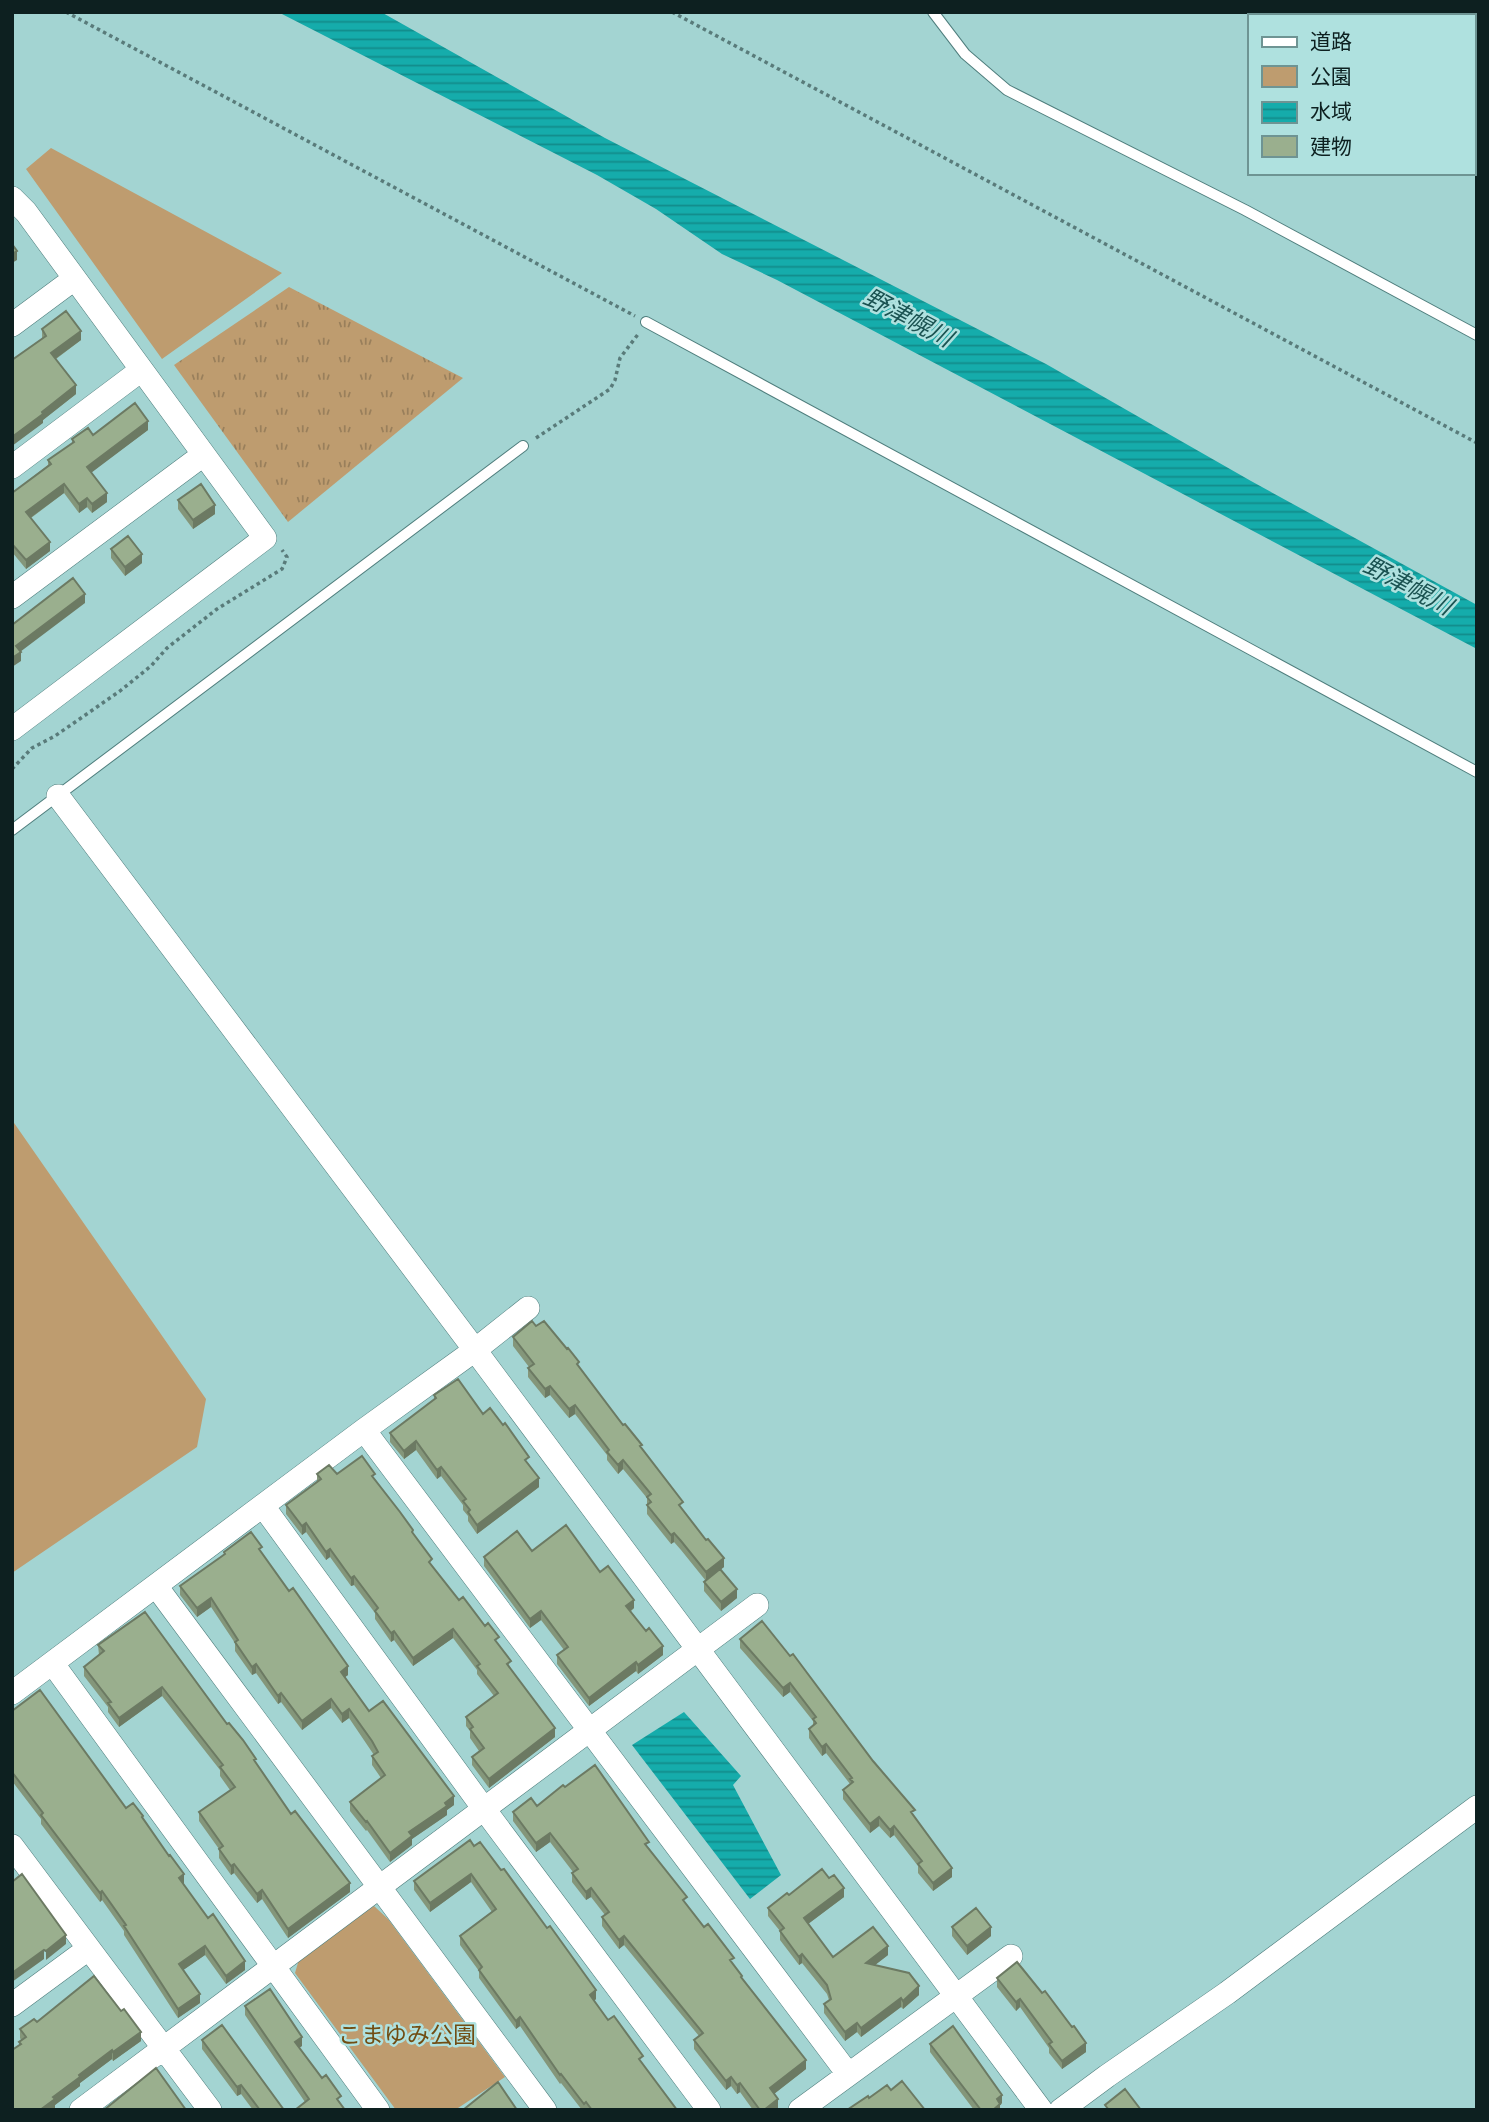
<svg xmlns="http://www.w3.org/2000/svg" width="1489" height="2122" viewBox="0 0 1489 2122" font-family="'Work Sans','Noto Sans JP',sans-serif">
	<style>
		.grass { fill: url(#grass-tufts) }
		.park { fill: #be9c6f }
		.water { fill: url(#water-rules) }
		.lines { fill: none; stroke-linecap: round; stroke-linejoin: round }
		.lane-casing { stroke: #4f7e7d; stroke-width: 12 }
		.street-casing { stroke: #4f7e7d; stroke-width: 24 }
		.path { stroke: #597b7a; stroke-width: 3.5; stroke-dasharray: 3.5 3.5; stroke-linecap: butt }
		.lane { stroke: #fff; stroke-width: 10 }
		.street { stroke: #fff; stroke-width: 23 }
		.wall { fill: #84967a }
		.shaded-wall { fill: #6c7a63 }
		.building { fill: #9aaf8e; stroke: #6c7a63; stroke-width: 2 }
		.labels { text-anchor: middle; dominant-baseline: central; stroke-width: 5; stroke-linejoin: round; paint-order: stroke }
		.park-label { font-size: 23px; fill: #714d13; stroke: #afe1df }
		.water-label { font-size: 24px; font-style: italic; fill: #1b5352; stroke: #afe1df }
	</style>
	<defs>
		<pattern id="grass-tufts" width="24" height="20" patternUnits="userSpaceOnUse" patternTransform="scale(1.75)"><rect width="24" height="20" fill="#be9c6f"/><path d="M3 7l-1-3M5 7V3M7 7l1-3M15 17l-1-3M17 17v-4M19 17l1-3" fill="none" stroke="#997f5b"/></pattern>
		<pattern id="water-rules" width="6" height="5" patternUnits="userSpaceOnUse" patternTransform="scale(1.75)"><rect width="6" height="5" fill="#15acab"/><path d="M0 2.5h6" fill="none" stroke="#128c8b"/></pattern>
	</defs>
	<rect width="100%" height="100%" fill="#a3d4d2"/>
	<path class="grass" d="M 289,287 L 463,378 L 288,522 L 174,365 Z"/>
	<path class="park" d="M 51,148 L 282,273 L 162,359 L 26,169 Z
		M 12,1120 L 206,1399 L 197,1447 L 12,1573 Z
		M 374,1906 L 388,1919 L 505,2077 L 455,2110 L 396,2110 L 295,1973 L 300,1956 Z"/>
	<path class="water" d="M 278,12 L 381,12 L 605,138 L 1046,364 L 1251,481 L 1477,605 L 1477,649 L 777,280 L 722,254 L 656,209 L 597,175 Z
		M 684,1712 L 741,1776 L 733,1785 L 781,1875 L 750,1899 L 632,1745 Z"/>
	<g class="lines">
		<g class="lane-casing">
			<path id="lane" d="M 933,12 L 965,54 L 1007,90 L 1245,210 L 1477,335
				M 646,322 L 1477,772
				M 12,830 L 523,446"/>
		</g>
		<g class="street-casing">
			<path id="street" d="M 12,198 L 26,212 L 265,538 L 12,729
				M 12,325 L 74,279
				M 12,467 L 140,371
				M 12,597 L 203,455
				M 58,796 L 475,1350 L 1041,2110
				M 364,1430 L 848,2074
				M 263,1506 L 484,1809 L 709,2110
				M 156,1586 L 545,2110
				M 53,1664 L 378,2110
				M 12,1693 L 364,1430 L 475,1350 L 528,1308
				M 12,1846 L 210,2110
				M 12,2005 L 88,1949
				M 81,2110 L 757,1605
				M 800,2110 L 1011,1956
				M 1061,2110 L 1107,2076 L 1227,1993 L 1477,1807"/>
		</g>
		<path class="path" d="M 66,12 L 635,316
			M 672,12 L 1477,443
			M 536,438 L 610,389 L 615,380 L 620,358 L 639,333
			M 12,769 L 32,748 L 55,736 L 120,691 L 151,666 L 167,648 L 217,609 L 282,569 L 287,557 L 282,550"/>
		<use href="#lane" class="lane"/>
		<use href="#street" class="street"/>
	</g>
	<path class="wall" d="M 42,329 L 81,340 L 56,359 L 76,394 L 43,420 L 43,423 Z
		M 148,430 L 91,472 L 107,502 L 92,513 L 87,507 L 79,513 L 64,493 L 31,518 L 50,551 L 26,569 L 12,552 L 12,493 L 48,465 L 48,460 L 72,443 L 72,439 L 93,435 Z
		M 178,500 L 215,514 L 193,529 L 178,509 Z
		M 111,549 L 142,563 L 125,576 L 111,558 Z
		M 536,1326 L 579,1368 L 642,1448 L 683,1510 L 724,1567 L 721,1569 L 737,1598 L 721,1611 L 704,1591 L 704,1582 L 706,1581 L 681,1550 L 674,1542 L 671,1544 L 647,1514 L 647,1498 L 623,1469 L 618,1474 L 607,1460 L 607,1455 L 575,1414 L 569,1418 L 550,1395 L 545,1398 L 528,1377 L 528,1368 L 529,1367 L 513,1346 L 513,1337 Z
		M 434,1395 L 483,1414 L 529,1464 L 539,1487 L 477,1534 L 468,1521 L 468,1516 L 463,1510 L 463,1505 L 441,1476 L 437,1479 L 416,1450 L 404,1459 L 390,1442 L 390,1433 L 434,1399 Z
		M 317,1474 L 337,1474 L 375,1479 L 413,1534 L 432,1566 L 459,1600 L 499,1645 L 511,1669 L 555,1737 L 489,1788 L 472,1765 L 472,1757 L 479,1751 L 470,1738 L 470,1731 L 466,1726 L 466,1717 L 494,1696 L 477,1674 L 477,1670 L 453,1638 L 413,1666 L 394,1640 L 391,1642 L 375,1619 L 375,1613 L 354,1585 L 351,1586 L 330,1557 L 326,1560 L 306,1532 L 302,1535 L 286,1514 L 286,1505 L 317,1482 Z
		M 532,1551 L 600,1572 L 634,1608 L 631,1611 L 663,1655 L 638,1674 L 636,1671 L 589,1706 L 557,1664 L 557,1655 L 564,1650 L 541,1620 L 530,1628 L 484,1566 L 484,1557 Z
		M 224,1552 L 262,1554 L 348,1675 L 345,1677 L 369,1711 L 454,1805 L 447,1810 L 447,1815 L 412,1839 L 412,1845 L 390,1862 L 367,1830 L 366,1831 L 350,1811 L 350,1802 L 381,1778 L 372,1765 L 372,1756 L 374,1755 L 349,1718 L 342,1723 L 331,1708 L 302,1730 L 281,1702 L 278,1704 L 256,1673 L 252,1675 L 235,1651 L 235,1643 L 211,1607 L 197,1617 L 180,1595 L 180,1586 L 224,1556 Z
		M 145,1612 L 256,1763 L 291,1814 L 350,1892 L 288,1938 L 262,1899 L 257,1903 L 234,1873 L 231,1875 L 219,1858 L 219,1849 L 199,1821 L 199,1812 L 230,1790 L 220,1776 L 220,1770 L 162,1696 L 119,1727 L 108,1712 L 108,1707 L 84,1676 L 84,1667 L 99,1655 L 98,1645 Z
		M 762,1621 L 915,1817 L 952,1877 L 933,1891 L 918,1873 L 918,1866 L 894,1835 L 890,1838 L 879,1826 L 870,1833 L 843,1799 L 843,1790 L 850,1784 L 826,1753 L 822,1756 L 809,1738 L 809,1729 L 813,1726 L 813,1721 L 790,1692 L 783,1697 L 740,1648 L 740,1639 Z
		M 12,1711 L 126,1808 L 143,1819 L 184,1883 L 183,1884 L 245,1970 L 226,1984 L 205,1955 L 183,1970 L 200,2003 L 178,2018 L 124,1935 L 124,1931 L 102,1900 L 100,1902 L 41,1824 L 41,1819 L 12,1781 Z
		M 565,1787 L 649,1848 L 687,1906 L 734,1965 L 742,1979 L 806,2069 L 774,2094 L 778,2108 L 776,2110 L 753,2110 L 740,2092 L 737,2094 L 731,2086 L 726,2090 L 694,2049 L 694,2040 L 699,2036 L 624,1945 L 619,1949 L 602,1926 L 602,1917 L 605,1915 L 591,1897 L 586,1900 L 572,1882 L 572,1873 L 573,1872 L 550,1842 L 536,1852 L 513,1821 L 513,1812 L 537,1806 Z
		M 470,1840 L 596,1999 L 594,2001 L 608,2020 L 643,2064 L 677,2110 L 582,2110 L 561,2083 L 560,2084 L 520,2026 L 516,2029 L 479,1978 L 479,1971 L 460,1945 L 460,1936 L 492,1912 L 471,1882 L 430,1912 L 414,1890 L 414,1881 Z
		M 789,1895 L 844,1897 L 808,1924 L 833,1957 L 888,1955 L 875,1965 L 919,1995 L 903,2009 L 901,2007 L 861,2037 L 857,2032 L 845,2041 L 824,2013 L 824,2004 L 829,2000 L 827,1994 L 802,1963 L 799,1965 L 780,1940 L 780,1931 L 768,1916 L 768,1908 Z
		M 952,1927 L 991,1936 L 967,1955 L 952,1936 Z
		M 997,1978 L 1086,2052 L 1062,2069 L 1049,2053 L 1049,2048 L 1020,2007 L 1016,2011 L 997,1987 Z
		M 245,2006 L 302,2046 L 299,2047 L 322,2078 L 341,2096 L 305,2102 L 245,2015 Z
		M 37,2022 L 141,2041 L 113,2061 L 112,2059 L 80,2083 L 80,2086 L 55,2105 L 55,2108 L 19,2045 L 19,2042 L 21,2040 L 20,2038 L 20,2029 Z
		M 202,2040 L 284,2110 L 253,2110 L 241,2094 L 237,2096 L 202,2049 Z
		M 930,2044 L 1002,2103 L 1000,2105 L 1000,2110 L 974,2110 L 930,2052 Z"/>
	<path class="shaded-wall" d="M 17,251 L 17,260 L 12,263 L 12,254 Z
		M 81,331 L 81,340 L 51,362 L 51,353 Z
		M 76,385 L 76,394 L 43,420 L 43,423 L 12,446 L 12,437 Z
		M 148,421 L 148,430 L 87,476 L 87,467 Z
		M 64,484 L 64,493 L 26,521 L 26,512 Z
		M 107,493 L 107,502 L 92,513 L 92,504 Z
		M 87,498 L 87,507 L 79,513 L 79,504 Z
		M 215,505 L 215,514 L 193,529 L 193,520 Z
		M 50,542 L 50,551 L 26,569 L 26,560 Z
		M 142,554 L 142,563 L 125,576 L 125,567 Z
		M 85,594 L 85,603 L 16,655 L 16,646 Z
		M 21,652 L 21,661 L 12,667 L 12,658 Z
		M 550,1386 L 550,1395 L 545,1398 L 545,1389 Z
		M 575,1405 L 575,1414 L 569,1418 L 569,1409 Z
		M 416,1441 L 416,1450 L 404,1459 L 404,1451 Z
		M 623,1460 L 623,1469 L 618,1474 L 618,1465 Z
		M 441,1467 L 441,1476 L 437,1479 L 437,1470 Z
		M 539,1478 L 539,1487 L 477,1534 L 477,1525 Z
		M 306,1523 L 306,1532 L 302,1535 L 302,1526 Z
		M 674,1533 L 674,1542 L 671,1544 L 671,1535 Z
		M 330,1549 L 330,1557 L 326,1560 L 326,1552 Z
		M 724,1558 L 724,1567 L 706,1581 L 706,1572 Z
		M 354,1576 L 354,1585 L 351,1586 L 351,1578 Z
		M 737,1589 L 737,1598 L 721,1611 L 721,1602 Z
		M 211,1598 L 211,1607 L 197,1617 L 197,1608 Z
		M 634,1600 L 634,1608 L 626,1614 L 626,1606 Z
		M 541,1611 L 541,1620 L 530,1628 L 530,1619 Z
		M 453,1629 L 453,1638 L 413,1666 L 413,1658 Z
		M 394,1631 L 394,1640 L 391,1642 L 391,1633 Z
		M 663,1646 L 663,1655 L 638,1674 L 638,1665 Z
		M 636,1662 L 636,1671 L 589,1706 L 589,1698 Z
		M 256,1664 L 256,1673 L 252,1675 L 252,1667 Z
		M 348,1666 L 348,1675 L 341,1680 L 341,1672 Z
		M 790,1683 L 790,1692 L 783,1697 L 783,1688 Z
		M 162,1687 L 162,1696 L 119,1727 L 119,1718 Z
		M 281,1693 L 281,1702 L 278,1704 L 278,1696 Z
		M 331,1699 L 331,1708 L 302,1730 L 302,1721 Z
		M 349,1709 L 349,1718 L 342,1723 L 342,1714 Z
		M 555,1728 L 555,1737 L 489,1788 L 489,1779 Z
		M 826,1744 L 826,1753 L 822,1756 L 822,1747 Z
		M 454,1796 L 454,1805 L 447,1810 L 447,1815 L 412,1839 L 412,1845 L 390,1862 L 390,1853 L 409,1832 Z
		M 879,1817 L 879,1826 L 870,1833 L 870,1824 Z
		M 894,1826 L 894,1835 L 890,1838 L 890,1830 Z
		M 550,1833 L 550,1842 L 536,1852 L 536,1843 Z
		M 234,1864 L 234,1873 L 231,1875 L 231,1866 Z
		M 952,1868 L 952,1877 L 933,1891 L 933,1883 Z
		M 184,1874 L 184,1883 L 179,1887 L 179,1878 Z
		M 471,1874 L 471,1882 L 430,1912 L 430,1903 Z
		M 350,1883 L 350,1892 L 288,1938 L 288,1929 Z
		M 591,1888 L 591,1897 L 586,1900 L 586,1892 Z
		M 844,1888 L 844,1897 L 804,1927 L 804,1918 Z
		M 262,1890 L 262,1899 L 257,1903 L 257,1894 Z
		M 102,1891 L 102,1900 L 100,1902 L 100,1893 Z
		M 991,1927 L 991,1936 L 967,1955 L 967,1946 Z
		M 66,1935 L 66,1944 L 46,1960 L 46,1951 Z
		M 624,1936 L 624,1945 L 619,1949 L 619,1940 Z
		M 205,1946 L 205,1955 L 179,1973 L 179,1964 Z
		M 888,1946 L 888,1955 L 866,1972 L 866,1963 Z
		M 44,1950 L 44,1959 L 12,1982 L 12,1973 Z
		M 802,1954 L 802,1963 L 799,1965 L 799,1957 Z
		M 245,1961 L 245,1970 L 226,1984 L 226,1976 Z
		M 919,1986 L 919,1995 L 903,2009 L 903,2001 Z
		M 596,1990 L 596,1999 L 590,2004 L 590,1995 Z
		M 200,1994 L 200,2003 L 178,2018 L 178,2009 Z
		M 901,1998 L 901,2007 L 861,2037 L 861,2028 Z
		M 1020,1999 L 1020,2007 L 1016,2011 L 1016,2002 Z
		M 520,2017 L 520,2026 L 516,2029 L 516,2021 Z
		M 857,2023 L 857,2032 L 845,2041 L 845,2032 Z
		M 141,2032 L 141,2041 L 113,2061 L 113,2052 Z
		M 302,2037 L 302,2046 L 295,2051 L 295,2042 Z
		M 1086,2043 L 1086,2052 L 1062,2069 L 1062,2061 Z
		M 112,2050 L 112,2059 L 80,2083 L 80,2086 L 55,2105 L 55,2108 L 52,2110 L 40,2110 L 53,2097 L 79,2075 Z
		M 806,2060 L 806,2069 L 770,2097 L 770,2088 Z
		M 731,2077 L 731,2086 L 726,2090 L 726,2081 Z
		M 740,2083 L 740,2092 L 737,2094 L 737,2085 Z
		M 241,2085 L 241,2094 L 237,2096 L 237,2087 Z
		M 1002,2095 L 1002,2103 L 1000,2105 L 1000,2110 L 993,2110 L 997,2099 Z
		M 778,2099 L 778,2108 L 776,2110 L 764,2110 Z"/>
	<path class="building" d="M 12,244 L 17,251 L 12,254 Z
		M 66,311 L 81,331 L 51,353 L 76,385 L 42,412 L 43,414 L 12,437 L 12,360 L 46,336 L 42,329 Z
		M 135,403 L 148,421 L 87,467 L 107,493 L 92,504 L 87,498 L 79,504 L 64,484 L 26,512 L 50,542 L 26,560 L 12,544 L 12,493 L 51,464 L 48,460 L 74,442 L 72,439 L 88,428 L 93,435 Z
		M 201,484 L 215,505 L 193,520 L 178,500 Z
		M 128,536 L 142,554 L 125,567 L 111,549 Z
		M 73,578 L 85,594 L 16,646 L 21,652 L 12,658 L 12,625 Z
		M 532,1321 L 536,1326 L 544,1321 L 567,1349 L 568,1348 L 579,1362 L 577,1364 L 623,1425 L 625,1424 L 642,1445 L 640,1446 L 683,1502 L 679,1505 L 706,1540 L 708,1539 L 724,1558 L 706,1572 L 681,1541 L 674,1533 L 671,1535 L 647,1505 L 651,1502 L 647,1497 L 651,1494 L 623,1460 L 618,1465 L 607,1452 L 609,1450 L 575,1405 L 569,1409 L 550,1386 L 545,1389 L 528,1368 L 534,1364 L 513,1337 Z
		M 458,1379 L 483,1414 L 490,1408 L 503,1425 L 505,1423 L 529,1457 L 525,1460 L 539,1478 L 477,1525 L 468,1512 L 470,1510 L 463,1501 L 466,1499 L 441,1467 L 437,1470 L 416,1441 L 404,1451 L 390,1433 L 436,1398 L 434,1395 Z
		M 362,1456 L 375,1474 L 372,1476 L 400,1512 L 413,1530 L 412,1532 L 432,1559 L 429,1562 L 459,1600 L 463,1597 L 485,1626 L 488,1623 L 499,1637 L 495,1640 L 511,1661 L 507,1664 L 555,1728 L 489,1779 L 472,1757 L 484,1748 L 470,1729 L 473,1727 L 466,1717 L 498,1693 L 477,1666 L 480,1664 L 453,1629 L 413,1658 L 394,1631 L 391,1633 L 375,1611 L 378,1608 L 354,1576 L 351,1578 L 330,1549 L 326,1552 L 306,1523 L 302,1526 L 286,1505 L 321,1479 L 317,1474 L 329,1465 L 337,1474 Z
		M 566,1525 L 600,1572 L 608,1566 L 634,1600 L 626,1606 L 646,1631 L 649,1628 L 663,1646 L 638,1665 L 636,1662 L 589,1698 L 557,1655 L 568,1647 L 541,1611 L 530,1619 L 484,1557 L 517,1531 L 532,1551 Z
		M 251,1532 L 262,1547 L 259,1549 L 289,1591 L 293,1588 L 348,1666 L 341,1672 L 369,1711 L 383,1701 L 454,1796 L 445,1803 L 447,1806 L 409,1832 L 412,1836 L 390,1853 L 367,1821 L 366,1822 L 350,1802 L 385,1775 L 372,1756 L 378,1752 L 372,1741 L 349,1709 L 342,1714 L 331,1699 L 302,1721 L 281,1693 L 278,1696 L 256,1664 L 252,1667 L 235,1642 L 238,1640 L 211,1598 L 197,1608 L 180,1586 L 225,1554 L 224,1552 Z
		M 720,1569 L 737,1589 L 721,1602 L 704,1582 Z
		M 145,1612 L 227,1724 L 229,1723 L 243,1740 L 256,1759 L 254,1760 L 291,1814 L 295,1811 L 350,1883 L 288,1929 L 262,1890 L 257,1894 L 234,1864 L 231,1866 L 219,1849 L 223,1846 L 199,1812 L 235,1787 L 220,1767 L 223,1765 L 162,1687 L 119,1718 L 108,1703 L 111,1702 L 84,1667 L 104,1651 L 98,1645 Z
		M 762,1621 L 790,1656 L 793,1654 L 873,1761 L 915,1810 L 911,1812 L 952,1868 L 933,1883 L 918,1864 L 922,1861 L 894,1826 L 890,1830 L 879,1817 L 870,1824 L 843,1790 L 853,1782 L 850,1779 L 852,1778 L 826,1744 L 822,1747 L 809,1729 L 816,1723 L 813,1719 L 816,1717 L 790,1683 L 783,1688 L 740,1639 Z
		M 40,1690 L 126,1808 L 133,1803 L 143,1816 L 142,1817 L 169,1856 L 170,1855 L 184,1874 L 179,1878 L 208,1918 L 213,1914 L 245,1961 L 226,1976 L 205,1946 L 179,1964 L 200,1994 L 178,2009 L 124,1926 L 126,1925 L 102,1891 L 100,1893 L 41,1815 L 43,1813 L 12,1772 L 12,1711 Z
		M 595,1765 L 649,1842 L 645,1844 L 687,1897 L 683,1900 L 704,1927 L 708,1924 L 734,1958 L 730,1960 L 742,1976 L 741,1977 L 806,2060 L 770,2088 L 778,2099 L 764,2110 L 760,2110 L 740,2083 L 737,2085 L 731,2077 L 726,2081 L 694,2040 L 703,2033 L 624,1936 L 619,1940 L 602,1917 L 609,1912 L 591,1888 L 586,1892 L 572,1873 L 578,1869 L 550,1833 L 536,1843 L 513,1812 L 531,1798 L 537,1806 L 563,1785 L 565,1787 Z
		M 470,1840 L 474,1846 L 480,1842 L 501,1870 L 504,1869 L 547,1928 L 550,1926 L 596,1990 L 590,1995 L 608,2020 L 614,2016 L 643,2056 L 639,2059 L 677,2110 L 592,2110 L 586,2102 L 584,2104 L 561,2074 L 560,2075 L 520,2017 L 516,2021 L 479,1970 L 482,1967 L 460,1936 L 496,1909 L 471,1874 L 430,1903 L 414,1881 Z
		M 822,1869 L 829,1878 L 834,1875 L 844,1888 L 804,1918 L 833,1957 L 873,1927 L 888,1946 L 866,1963 L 909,1973 L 919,1986 L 903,2001 L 901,1998 L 861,2028 L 857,2023 L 845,2032 L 824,2004 L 831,1999 L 827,1985 L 802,1954 L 799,1957 L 780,1931 L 784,1928 L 768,1908 L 787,1893 L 789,1895 Z
		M 22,1874 L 66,1935 L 46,1951 L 44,1950 L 12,1973 L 12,1882 Z
		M 976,1908 L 991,1927 L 967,1946 L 952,1927 Z
		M 1017,1962 L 1042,1993 L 1045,1991 L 1072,2027 L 1074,2026 L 1086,2043 L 1062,2061 L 1049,2044 L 1052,2042 L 1020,1999 L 1016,2002 L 997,1978 Z
		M 94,1976 L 121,2011 L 124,2009 L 141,2032 L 113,2052 L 112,2050 L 79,2075 L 80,2077 L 53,2097 L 55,2099 L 40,2110 L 12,2110 L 12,2050 L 21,2044 L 19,2042 L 26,2037 L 20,2029 L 34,2019 L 37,2022 Z
		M 270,1989 L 302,2037 L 295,2042 L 322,2078 L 326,2075 L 341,2096 L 337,2099 L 345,2110 L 295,2110 L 309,2099 L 245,2006 Z
		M 222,2025 L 284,2110 L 260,2110 L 241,2085 L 237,2087 L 202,2040 Z
		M 953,2026 L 1002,2095 L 997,2099 L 1000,2104 L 993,2110 L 981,2110 L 930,2044 Z
		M 156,2068 L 186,2110 L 104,2110 Z
		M 902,2081 L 925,2110 L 847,2110 L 868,2096 L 869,2098 L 887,2085 L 891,2090 Z
		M 498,2082 L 517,2110 L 463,2110 Z
		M 1125,2089 L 1141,2110 L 1109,2110 L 1105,2105 Z"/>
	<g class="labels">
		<g class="park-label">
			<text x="407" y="2035">こまゆみ公園</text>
		</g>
		<g class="water-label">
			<text transform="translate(908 318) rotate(28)">野津幌川</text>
			<text transform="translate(1408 586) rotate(28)">野津幌川</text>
		</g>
	</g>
	<rect width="1489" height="2122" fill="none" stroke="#0d2020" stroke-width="28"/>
	<rect x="1248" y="14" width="228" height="161" fill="#afe1df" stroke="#6e9493" stroke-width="2"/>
	<rect x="1262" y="37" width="35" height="10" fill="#ffffff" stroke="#6e9493" stroke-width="2"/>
	<text x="1310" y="49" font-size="21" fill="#0d2020">道路</text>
	<rect x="1262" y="66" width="35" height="21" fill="#be9c6f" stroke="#6e9493" stroke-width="2"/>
	<text x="1310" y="84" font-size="21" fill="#0d2020">公園</text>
	<rect x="1262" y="102" width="35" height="21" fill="url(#water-rules)" stroke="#6e9493" stroke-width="2"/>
	<text x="1310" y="119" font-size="21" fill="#0d2020">水域</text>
	<rect x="1262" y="136" width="35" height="21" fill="#9aaf8e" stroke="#6e9493" stroke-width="2"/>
	<text x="1310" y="154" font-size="21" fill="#0d2020">建物</text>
</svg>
